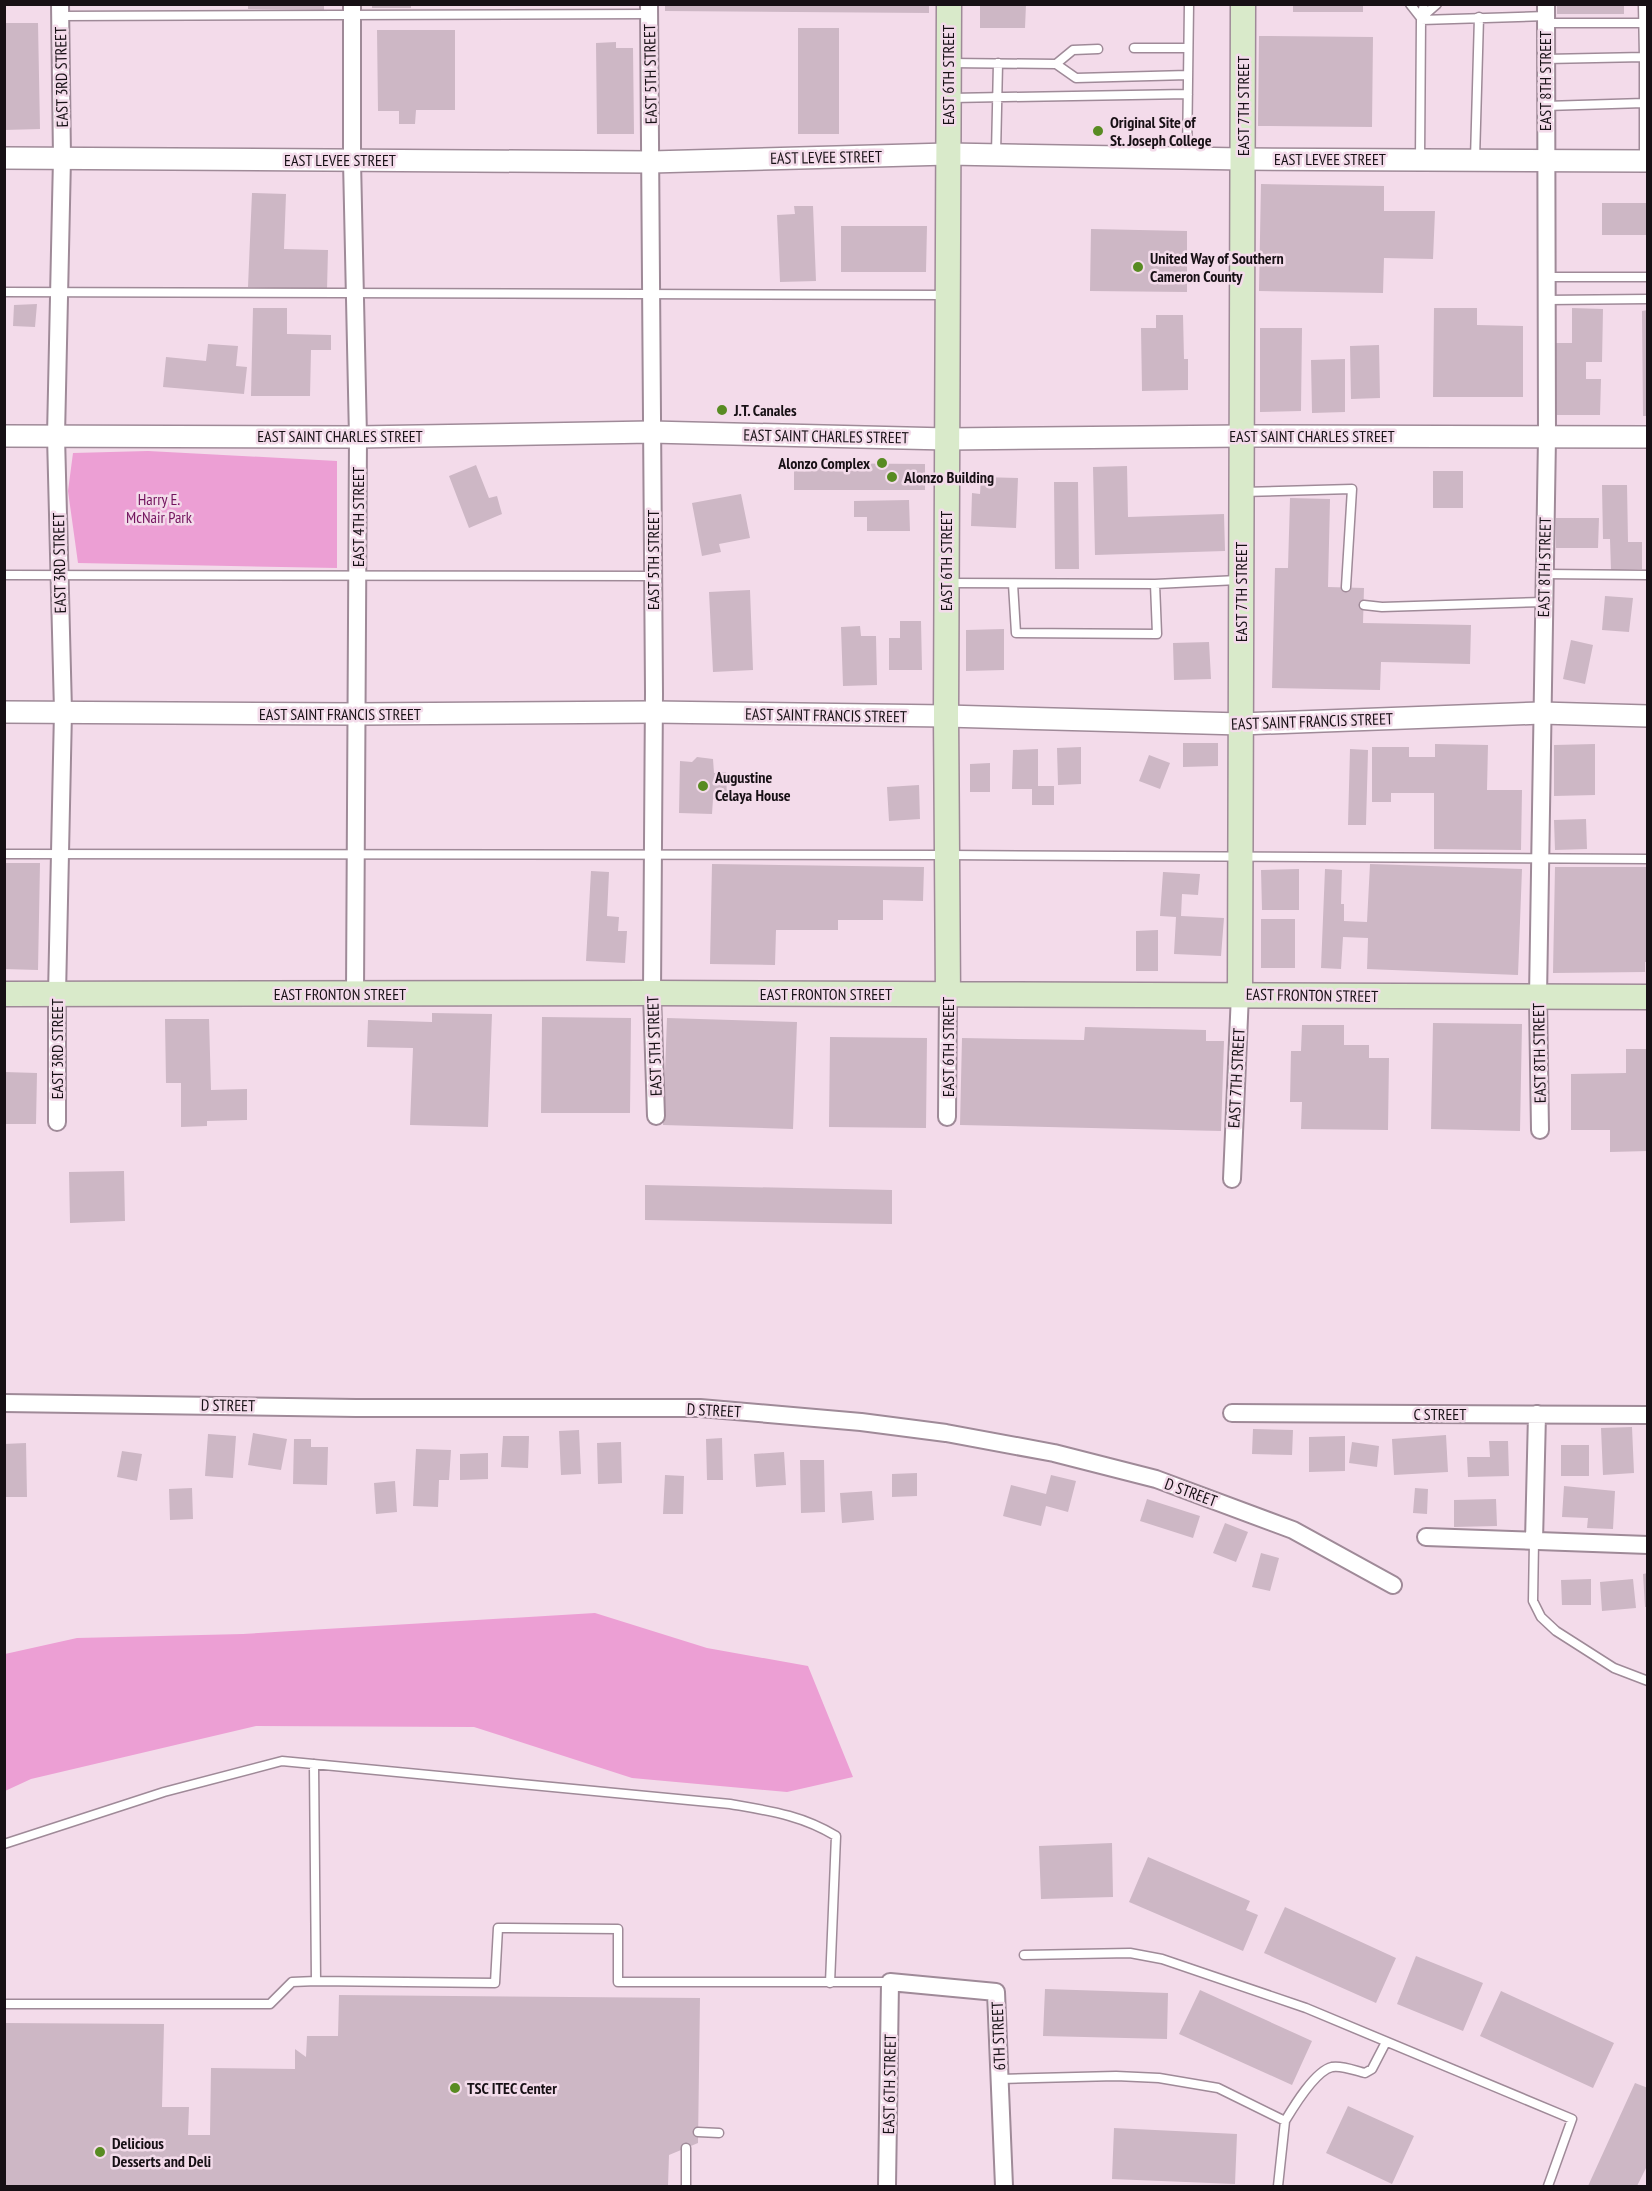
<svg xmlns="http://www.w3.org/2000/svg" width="1652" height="2191" viewBox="0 0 1652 2191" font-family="'PT Sans Narrow',sans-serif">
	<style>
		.green { fill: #ec9fd4 }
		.building { fill: #cdb7c5 }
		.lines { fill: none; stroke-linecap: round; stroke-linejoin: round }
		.service-casing { stroke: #9f8a98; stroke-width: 11 }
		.minor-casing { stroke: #9f8a98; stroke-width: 20 }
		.tertiary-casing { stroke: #9f8a98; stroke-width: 24 }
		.secondary-casing { stroke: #9f8a98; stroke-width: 27 }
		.service { stroke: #fff; stroke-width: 8 }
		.minor { stroke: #fff; stroke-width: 16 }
		.tertiary { stroke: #fff; stroke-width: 21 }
		.secondary { stroke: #d9eaca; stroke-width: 24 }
		.poi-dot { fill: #588b22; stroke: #f3dbea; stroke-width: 2 }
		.labels { text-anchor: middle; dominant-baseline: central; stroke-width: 5; stroke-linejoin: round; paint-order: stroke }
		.street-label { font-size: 16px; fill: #171015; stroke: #f3dbea }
		.poi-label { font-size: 16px; font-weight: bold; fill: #171015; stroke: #f3dbea; text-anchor: start }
		.park-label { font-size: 16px; fill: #72135d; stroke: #f3dbea }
	</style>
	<rect width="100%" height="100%" fill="#f3dbea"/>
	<path class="green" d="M 148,451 L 337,461 L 337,568 L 78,563 L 68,491 L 73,453 Z
		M 595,1613 L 707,1648 L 808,1666 L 853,1777 L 787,1792 L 632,1778 L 474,1727 L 256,1726 L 31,1779 L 5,1791 L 5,1654 L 77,1638 L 243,1634 Z"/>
	<path class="building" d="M 248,4 L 324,4 L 324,10 L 248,9 Z
		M 372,4 L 411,4 L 411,8 L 372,8 Z
		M 665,4 L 929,4 L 929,13 L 665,11 Z
		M 980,4 L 1026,4 L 1025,28 L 980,28 Z
		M 1293,4 L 1363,4 L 1363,12 L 1293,12 Z
		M 1557,4 L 1624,4 L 1624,14 L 1557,14 Z
		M 4,23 L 38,23 L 40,129 L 4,130 Z
		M 798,28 L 839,28 L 839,134 L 798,134 Z
		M 377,30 L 455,30 L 455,110 L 416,110 L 415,124 L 399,124 L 399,111 L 378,111 Z
		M 1259,36 L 1373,37 L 1372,127 L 1258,126 Z
		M 616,42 L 616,48 L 633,48 L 634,134 L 597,134 L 596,43 Z
		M 1261,184 L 1384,186 L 1384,211 L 1435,211 L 1433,259 L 1384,258 L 1383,293 L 1259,291 Z
		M 252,193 L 286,194 L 284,249 L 328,250 L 327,290 L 248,287 Z
		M 1602,203 L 1648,203 L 1648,235 L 1602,235 Z
		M 794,206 L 813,206 L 816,281 L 780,282 L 777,215 L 795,214 Z
		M 841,226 L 927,226 L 926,272 L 841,272 Z
		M 1091,229 L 1187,231 L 1187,292 L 1090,291 Z
		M 37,304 L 35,327 L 13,326 L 14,305 Z
		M 253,308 L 287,308 L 287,334 L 331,335 L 331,350 L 311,350 L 310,396 L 251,396 Z
		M 1434,308 L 1477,308 L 1477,325 L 1523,326 L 1523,397 L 1433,397 Z
		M 1572,308 L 1603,309 L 1602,362 L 1586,362 L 1586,379 L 1601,379 L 1600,415 L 1554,415 L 1555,343 L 1572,343 Z
		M 1648,310 L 1648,416 L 1643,416 L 1642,311 Z
		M 1156,315 L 1183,315 L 1184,359 L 1188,359 L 1188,390 L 1142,391 L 1141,328 L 1156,328 Z
		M 1260,328 L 1302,328 L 1301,411 L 1260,412 Z
		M 208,344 L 238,346 L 236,366 L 247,367 L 244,394 L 163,387 L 166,357 L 206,361 Z
		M 1379,345 L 1380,398 L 1351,399 L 1350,346 Z
		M 1345,359 L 1345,412 L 1312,413 L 1311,360 Z
		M 794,463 L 925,464 L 925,490 L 794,490 Z
		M 476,465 L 489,498 L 497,496 L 502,514 L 469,528 L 449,476 Z
		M 1127,466 L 1128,517 L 1224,514 L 1225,551 L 1095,555 L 1093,467 Z
		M 1433,471 L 1463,471 L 1463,508 L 1433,508 Z
		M 981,477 L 1018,478 L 1016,528 L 971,526 L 972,493 L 980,494 Z
		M 1054,482 L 1078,482 L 1079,569 L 1055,569 Z
		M 1602,485 L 1627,485 L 1628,542 L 1642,542 L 1642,569 L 1611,570 L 1610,539 L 1603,539 Z
		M 741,494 L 750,538 L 719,544 L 721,552 L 702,556 L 692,503 Z
		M 1290,498 L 1330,499 L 1328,587 L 1364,588 L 1363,623 L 1471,625 L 1470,664 L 1381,662 L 1380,690 L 1272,688 L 1275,568 L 1288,568 Z
		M 909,500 L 910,531 L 867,531 L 867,517 L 854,517 L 854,501 Z
		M 1556,518 L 1599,518 L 1598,548 L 1556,548 Z
		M 750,590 L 753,670 L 713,672 L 709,592 Z
		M 1605,596 L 1633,598 L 1629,632 L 1602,630 Z
		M 900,621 L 921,621 L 922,670 L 889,670 L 889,638 L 900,638 Z
		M 860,626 L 861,636 L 876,636 L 877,685 L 843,686 L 841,627 Z
		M 1004,629 L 1004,670 L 966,671 L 966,630 Z
		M 1571,640 L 1593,645 L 1585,684 L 1563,679 Z
		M 1209,642 L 1211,679 L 1174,680 L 1173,643 Z
		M 1183,743 L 1218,743 L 1218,766 L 1183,767 Z
		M 1435,744 L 1488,745 L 1487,790 L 1522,790 L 1521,850 L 1434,849 L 1434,793 L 1391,793 L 1391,802 L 1372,802 L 1372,747 L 1409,747 L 1409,757 L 1435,757 Z
		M 1595,744 L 1595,795 L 1554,796 L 1554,745 Z
		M 1081,747 L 1081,784 L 1058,785 L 1057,748 Z
		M 1038,749 L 1038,786 L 1054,786 L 1054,805 L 1032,805 L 1032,789 L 1012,789 L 1013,750 Z
		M 1350,749 L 1368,750 L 1366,825 L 1348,825 Z
		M 1149,755 L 1170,763 L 1160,789 L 1139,781 Z
		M 697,757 L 713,759 L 714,773 L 726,772 L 727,799 L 713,799 L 712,814 L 679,813 L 680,761 L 692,762 Z
		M 990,763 L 990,792 L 970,792 L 970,764 Z
		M 919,785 L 920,819 L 889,821 L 887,787 Z
		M 1586,819 L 1587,849 L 1555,850 L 1554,820 Z
		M 4,863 L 40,863 L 38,970 L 4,969 Z
		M 712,864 L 924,867 L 923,901 L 883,900 L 883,920 L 838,920 L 838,930 L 776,930 L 775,965 L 710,964 Z
		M 1370,864 L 1522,869 L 1518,975 L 1367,969 L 1368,938 L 1343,937 L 1341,969 L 1321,968 L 1325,869 L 1342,870 L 1341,904 L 1344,904 L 1344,921 L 1367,922 Z
		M 1555,867 L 1648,867 L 1648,962 L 1645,962 L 1645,972 L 1553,973 Z
		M 1299,869 L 1299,910 L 1262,910 L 1261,870 Z
		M 591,871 L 609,872 L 607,916 L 619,917 L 618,931 L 627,931 L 625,963 L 586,961 Z
		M 1163,872 L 1200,874 L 1198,895 L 1182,894 L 1181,916 L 1224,918 L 1221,956 L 1174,954 L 1176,917 L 1160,916 Z
		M 1261,919 L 1295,919 L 1295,968 L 1261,968 Z
		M 1158,930 L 1158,971 L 1136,971 L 1136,931 Z
		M 432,1013 L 492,1014 L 488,1127 L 410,1125 L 413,1048 L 367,1047 L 368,1020 L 432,1022 Z
		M 542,1017 L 631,1018 L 630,1113 L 541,1113 Z
		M 667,1018 L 797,1022 L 793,1129 L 663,1125 Z
		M 165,1019 L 209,1019 L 211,1090 L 247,1089 L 247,1120 L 207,1121 L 207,1126 L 181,1127 L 181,1083 L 166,1083 Z
		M 1433,1023 L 1522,1024 L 1520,1131 L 1431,1129 Z
		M 1302,1025 L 1344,1025 L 1344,1045 L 1369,1045 L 1369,1058 L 1389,1058 L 1388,1130 L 1301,1129 L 1302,1102 L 1290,1102 L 1291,1051 L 1301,1051 Z
		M 1085,1027 L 1206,1030 L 1206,1041 L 1224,1041 L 1221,1131 L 960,1125 L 962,1038 L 1084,1040 Z
		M 830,1037 L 927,1038 L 926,1128 L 829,1127 Z
		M 1626,1049 L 1648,1049 L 1648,1151 L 1610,1152 L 1610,1130 L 1571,1130 L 1571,1074 L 1626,1073 Z
		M 4,1072 L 37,1073 L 36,1124 L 4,1124 Z
		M 124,1171 L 125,1221 L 70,1223 L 69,1172 Z
		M 645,1185 L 892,1190 L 892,1224 L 645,1220 Z
		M 1632,1427 L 1634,1473 L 1603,1475 L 1601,1428 Z
		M 1253,1429 L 1293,1430 L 1292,1455 L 1252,1454 Z
		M 579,1430 L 581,1474 L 561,1475 L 559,1431 Z
		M 253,1433 L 287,1439 L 281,1470 L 248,1465 Z
		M 208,1434 L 236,1436 L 233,1478 L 205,1476 Z
		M 1446,1435 L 1448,1472 L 1394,1475 L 1392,1439 Z
		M 503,1436 L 529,1436 L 528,1468 L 501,1467 Z
		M 1345,1436 L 1345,1471 L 1309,1472 L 1309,1437 Z
		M 722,1438 L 723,1480 L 707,1480 L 706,1439 Z
		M 294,1439 L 311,1439 L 311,1447 L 328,1447 L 327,1485 L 293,1484 Z
		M 1489,1441 L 1508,1441 L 1509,1476 L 1468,1477 L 1467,1457 L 1490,1457 Z
		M 621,1442 L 622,1483 L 598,1484 L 597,1443 Z
		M 1352,1442 L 1379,1446 L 1377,1467 L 1349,1463 Z
		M 26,1443 L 27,1497 L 4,1497 L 4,1444 Z
		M 1561,1445 L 1589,1445 L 1589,1476 L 1561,1476 Z
		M 416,1449 L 451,1450 L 449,1480 L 439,1480 L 438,1507 L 413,1506 Z
		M 122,1451 L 142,1454 L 137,1481 L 117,1477 Z
		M 784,1452 L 786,1485 L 756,1487 L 754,1454 Z
		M 488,1453 L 488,1479 L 460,1480 L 460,1454 Z
		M 800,1460 L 824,1460 L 825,1512 L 801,1513 Z
		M 917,1473 L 917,1496 L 892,1497 L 892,1474 Z
		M 665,1475 L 684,1476 L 683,1514 L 663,1514 Z
		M 1051,1475 L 1076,1481 L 1068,1512 L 1046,1506 L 1041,1526 L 1003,1516 L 1011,1485 L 1046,1494 Z
		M 395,1481 L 397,1512 L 376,1514 L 374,1483 Z
		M 1564,1486 L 1615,1491 L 1613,1529 L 1587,1528 L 1588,1518 L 1562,1517 Z
		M 192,1488 L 193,1519 L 170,1520 L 169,1489 Z
		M 1415,1488 L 1428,1489 L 1427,1514 L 1413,1513 Z
		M 872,1491 L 874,1520 L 842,1523 L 840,1493 Z
		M 1147,1499 L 1200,1516 L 1193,1538 L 1140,1521 Z
		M 1496,1499 L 1497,1526 L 1454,1527 L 1454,1500 Z
		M 1225,1523 L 1248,1532 L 1236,1562 L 1213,1553 Z
		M 1261,1553 L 1279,1558 L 1270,1591 L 1252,1587 Z
		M 1648,1573 L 1648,1607 L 1645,1607 L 1643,1574 Z
		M 1591,1579 L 1591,1605 L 1562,1605 L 1561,1580 Z
		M 1633,1579 L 1636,1608 L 1602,1611 L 1600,1582 Z
		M 1112,1843 L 1113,1897 L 1041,1899 L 1039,1846 Z
		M 1148,1857 L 1250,1901 L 1246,1910 L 1258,1915 L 1243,1951 L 1129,1902 Z
		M 1285,1907 L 1396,1958 L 1376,2003 L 1264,1953 Z
		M 1416,1956 L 1483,1983 L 1463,2031 L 1397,2004 Z
		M 1045,1989 L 1168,1993 L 1167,2039 L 1043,2036 Z
		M 1200,1990 L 1312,2041 L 1292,2085 L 1179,2034 Z
		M 1501,1991 L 1614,2043 L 1593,2088 L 1480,2036 Z
		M 339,1995 L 700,1998 L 698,2143 L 669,2155 L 668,2186 L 4,2186 L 4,2023 L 164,2024 L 162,2107 L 189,2107 L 188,2135 L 210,2135 L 211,2068 L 295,2069 L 295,2049 L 306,2057 L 307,2036 L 338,2036 Z
		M 1635,2083 L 1648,2088 L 1648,2164 L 1637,2186 L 1588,2186 Z
		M 1348,2106 L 1414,2136 L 1392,2184 L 1326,2153 Z
		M 1114,2128 L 1237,2134 L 1235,2184 L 1112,2179 Z"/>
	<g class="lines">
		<g class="service-casing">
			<path id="service" d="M 1410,4 L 1421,18
				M 1643,4 L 1644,57
				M 60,16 L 649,14
				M 1421,18 L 1437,4
				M 1421,20 L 1546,16
				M 1545,23 L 1648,23
				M 1134,48 L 1188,48
				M 950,63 L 1056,64 L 1076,78 L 1188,75
				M 1056,64 L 1073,50 L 1098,49
				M 951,98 L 1188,94
				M 1546,106 L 1644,103 L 1644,57 L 1546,59
				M 996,154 L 998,63
				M 1187,158 L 1189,4
				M 1420,159 L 1421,18 L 1424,4
				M 1475,159 L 1479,17
				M 1644,159 L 1644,103
				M 1546,277 L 1648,277
				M 4,292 L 946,295
				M 1546,300 L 1648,299
				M 1242,492 L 1352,489 L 1346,587
				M 1544,574 L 1648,575
				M 4,575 L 653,576
				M 948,583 L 1155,584 L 1238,580
				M 1013,584 L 1016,633 L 1157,634 L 1155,584
				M 1364,605 L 1382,607 L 1543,602
				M 4,854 L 947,855 L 1648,859
				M 1534,1541 L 1533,1601 L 1541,1617 L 1556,1631 L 1614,1668 L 1648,1681
				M 314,1764 L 316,1981 L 495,1983 L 498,1928 L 618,1929 L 618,1982 L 890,1982
				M 4,1844 L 164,1792 L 282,1761 L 730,1804 C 770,1811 801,1815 836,1836 L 830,1983
				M 1024,1955 L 1130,1953 L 1162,1959 L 1306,2008 L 1572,2119 L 1548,2186
				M 4,2004 L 270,2004 L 292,1982 L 316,1981
				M 1000,2079 L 1116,2076 L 1159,2078 L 1218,2088 L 1285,2121 L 1278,2186
				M 1285,2121 C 1294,2106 1315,2071 1332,2067 C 1342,2065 1356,2071 1365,2073 L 1372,2069 L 1386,2042
				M 698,2132 L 719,2133
				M 686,2186 L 686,2148"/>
		</g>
		<g class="minor-casing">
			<path id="minor" d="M 352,4 L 352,161 L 358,437 L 355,994
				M 649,4 L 654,693 L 652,993 L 656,1116
				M 947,1117 L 948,995
				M 57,1122 L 57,995 L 63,711 L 56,436 L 62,158 L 60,4
				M 1540,1130 L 1538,997 L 1547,437 L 1546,4
				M 1232,1179 L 1240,994
				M 4,1403 L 356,1408 L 700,1408 L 861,1422 L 946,1433 L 1054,1453 L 1156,1479 L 1293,1530 L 1393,1585
				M 1232,1413 L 1648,1415
				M 1426,1537 L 1648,1545
				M 1534,1541 L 1537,1414
				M 887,2186 L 890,1982 L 996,1992 L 1004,2186"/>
		</g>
		<g class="tertiary-casing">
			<path id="tertiary" d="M 4,158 L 651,162 L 948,154 L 1243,159 L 1648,161
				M 4,436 L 358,437 L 651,432 L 947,439 L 1242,436 L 1648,437
				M 4,712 L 356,714 L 654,712 L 946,716 L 1241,724 L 1541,713 L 1648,716"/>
		</g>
		<g class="secondary-casing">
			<path id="secondary" d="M 4,994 L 652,993 L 1648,997
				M 1240,994 L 1243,4
				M 948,995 L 946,716 L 949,4"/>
		</g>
		<use href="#service" class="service"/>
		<use href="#minor" class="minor"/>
		<use href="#tertiary" class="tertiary"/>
		<use href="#secondary" class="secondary"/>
	</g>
	<g class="poi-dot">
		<circle cx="1098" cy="131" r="6"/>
		<circle cx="1138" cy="267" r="6"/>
		<circle cx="722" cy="410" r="6"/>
		<circle cx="882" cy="463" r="6"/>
		<circle cx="892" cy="477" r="6"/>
		<circle cx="703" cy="786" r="6"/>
		<circle cx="455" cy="2088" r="6"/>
		<circle cx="100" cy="2152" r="6"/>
	</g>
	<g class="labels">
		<g class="street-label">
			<text transform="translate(650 74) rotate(-91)">EAST 5TH STREET</text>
			<text transform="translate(948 75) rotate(-90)">EAST 6TH STREET</text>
			<text transform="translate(61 77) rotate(-91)">EAST 3RD STREET</text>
			<text transform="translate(1545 81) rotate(-90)">EAST 8TH STREET</text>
			<text transform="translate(1243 106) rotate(-90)">EAST 7TH STREET</text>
			<text transform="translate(826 157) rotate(-1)">EAST LEVEE STREET</text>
			<text x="1330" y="159">EAST LEVEE STREET</text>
			<text x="340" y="160">EAST LEVEE STREET</text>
			<text x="340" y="436">EAST SAINT CHARLES STREET</text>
			<text transform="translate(826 436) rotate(1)">EAST SAINT CHARLES STREET</text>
			<text x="1312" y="436">EAST SAINT CHARLES STREET</text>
			<text transform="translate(358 517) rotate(-90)">EAST 4TH STREET</text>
			<text transform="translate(653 560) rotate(-90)">EAST 5TH STREET</text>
			<text transform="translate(946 561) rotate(-90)">EAST 6TH STREET</text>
			<text transform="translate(59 563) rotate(-91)">EAST 3RD STREET</text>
			<text transform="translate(1544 567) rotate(-89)">EAST 8TH STREET</text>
			<text transform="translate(1241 592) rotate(-90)">EAST 7TH STREET</text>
			<text x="340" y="714">EAST SAINT FRANCIS STREET</text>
			<text transform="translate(826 715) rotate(1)">EAST SAINT FRANCIS STREET</text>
			<text transform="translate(1312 721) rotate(-2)">EAST SAINT FRANCIS STREET</text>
			<text x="340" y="994">EAST FRONTON STREET</text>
			<text x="826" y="994">EAST FRONTON STREET</text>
			<text transform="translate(1312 995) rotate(1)">EAST FRONTON STREET</text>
			<text transform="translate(654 1046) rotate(-92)">EAST 5TH STREET</text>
			<text transform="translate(948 1047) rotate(-90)">EAST 6TH STREET</text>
			<text transform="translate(57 1049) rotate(-90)">EAST 3RD STREET</text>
			<text transform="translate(1539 1053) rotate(-91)">EAST 8TH STREET</text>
			<text transform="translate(1236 1078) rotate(-87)">EAST 7TH STREET</text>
			<text transform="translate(228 1405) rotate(1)">D STREET</text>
			<text transform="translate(714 1410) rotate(3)">D STREET</text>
			<text x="1440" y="1414">C STREET</text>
			<text transform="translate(1191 1492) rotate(20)">D STREET</text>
			<text transform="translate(998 2036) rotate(-92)">6TH STREET</text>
			<text transform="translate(889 2084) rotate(-89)">EAST 6TH STREET</text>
		</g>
		<g class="poi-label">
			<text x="1110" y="122">Original Site of<tspan x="1110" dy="18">St. Joseph College</tspan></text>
			<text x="1150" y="258">United Way of Southern<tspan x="1150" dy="18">Cameron County</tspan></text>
			<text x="734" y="410">J.T. Canales</text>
			<text x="870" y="463" text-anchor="end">Alonzo Complex</text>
			<text x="904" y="477">Alonzo Building</text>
			<text x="715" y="777">Augustine<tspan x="715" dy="18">Celaya House</tspan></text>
			<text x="467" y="2088">TSC ITEC Center</text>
			<text x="112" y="2143">Delicious<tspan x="112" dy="18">Desserts and Deli</tspan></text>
		</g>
		<g class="park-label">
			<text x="159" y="499">Harry E.<tspan x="159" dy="18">McNair Park</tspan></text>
		</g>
	</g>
	<rect width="1652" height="2191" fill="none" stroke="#171015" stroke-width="12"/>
</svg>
